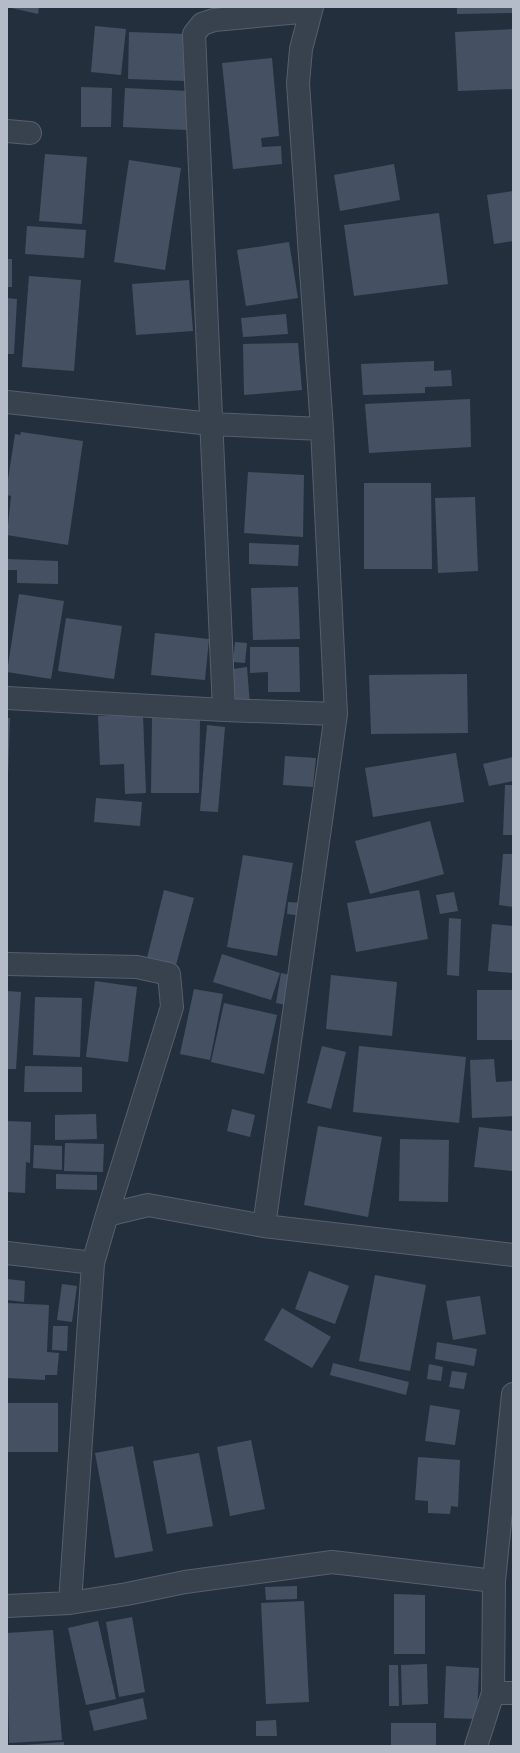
<svg xmlns="http://www.w3.org/2000/svg" width="520" height="1753" viewBox="0 0 520 1753" font-family="Commissioner,sans-serif">
	<style>
		.building { fill: #455162 }
		.lines { fill: none; stroke-linecap: round; stroke-linejoin: round }
		.minor-casing { stroke: #565f6c; stroke-width: 24 }
		.minor { stroke: #38414e; stroke-width: 22 }
	</style>
	<rect width="100%" height="100%" fill="#242f3e"/>
	<path class="building" d="M 7,7 L 39,7 L 38,14 Z
		M 457,7 L 513,7 L 513,13 L 457,14 Z
		M 95,26 L 126,29 L 121,75 L 91,72 Z
		M 513,29 L 513,89 L 458,91 L 455,32 Z
		M 129,32 L 188,34 L 186,81 L 128,79 Z
		M 272,58 L 279,136 L 261,138 L 262,147 L 281,146 L 282,164 L 233,169 L 222,63 Z
		M 81,87 L 112,88 L 111,127 L 81,127 Z
		M 125,88 L 189,91 L 187,130 L 123,127 Z
		M 45,154 L 87,157 L 82,224 L 39,221 Z
		M 129,160 L 181,168 L 165,270 L 114,262 Z
		M 394,164 L 400,200 L 340,211 L 334,175 Z
		M 513,191 L 513,241 L 494,244 L 487,195 Z
		M 439,213 L 448,284 L 354,296 L 344,225 Z
		M 27,226 L 86,230 L 84,258 L 25,254 Z
		M 289,242 L 298,298 L 246,306 L 237,250 Z
		M 7,259 L 12,259 L 12,287 L 7,287 Z
		M 29,276 L 81,280 L 74,371 L 22,367 Z
		M 189,280 L 193,331 L 136,335 L 132,284 Z
		M 7,298 L 17,299 L 14,354 L 7,354 Z
		M 286,314 L 288,334 L 243,337 L 241,318 Z
		M 298,343 L 302,390 L 244,395 L 243,344 Z
		M 434,361 L 434,371 L 451,370 L 452,386 L 425,387 L 425,393 L 363,395 L 361,364 Z
		M 470,399 L 471,447 L 369,453 L 365,404 Z
		M 21,432 L 83,441 L 68,545 L 7,535 L 11,496 L 7,495 L 7,486 L 15,434 L 20,435 Z
		M 248,472 L 304,475 L 303,537 L 244,533 Z
		M 364,483 L 431,483 L 432,569 L 364,569 Z
		M 475,497 L 478,571 L 438,573 L 435,498 Z
		M 249,543 L 299,545 L 298,566 L 249,564 Z
		M 7,559 L 58,561 L 58,584 L 17,583 L 17,570 L 7,570 Z
		M 298,587 L 300,639 L 253,640 L 251,588 Z
		M 19,594 L 64,601 L 51,679 L 7,672 Z
		M 66,618 L 122,626 L 114,679 L 58,671 Z
		M 155,633 L 209,639 L 205,680 L 151,675 Z
		M 235,642 L 247,643 L 245,663 L 233,662 Z
		M 250,647 L 299,647 L 300,692 L 268,692 L 268,672 L 250,673 Z
		M 247,667 L 250,706 L 235,707 L 233,669 Z
		M 467,674 L 468,733 L 371,734 L 369,675 Z
		M 143,715 L 146,793 L 125,794 L 124,764 L 100,765 L 98,716 Z
		M 7,718 L 10,718 L 8,776 L 7,776 Z
		M 152,718 L 200,719 L 199,793 L 151,793 Z
		M 207,725 L 225,727 L 218,812 L 200,811 Z
		M 456,753 L 464,802 L 373,817 L 365,768 Z
		M 285,756 L 316,758 L 313,787 L 283,785 Z
		M 513,757 L 513,781 L 489,786 L 483,764 Z
		M 505,785 L 513,785 L 513,835 L 503,835 Z
		M 96,798 L 142,802 L 140,826 L 94,822 Z
		M 430,821 L 444,874 L 370,894 L 355,841 Z
		M 503,854 L 513,854 L 513,907 L 499,905 Z
		M 243,855 L 293,863 L 277,956 L 227,947 Z
		M 164,890 L 194,898 L 176,965 L 147,958 Z
		M 419,890 L 428,939 L 356,952 L 347,903 Z
		M 454,892 L 458,911 L 440,914 L 436,895 Z
		M 288,902 L 304,903 L 303,916 L 287,914 Z
		M 449,918 L 461,919 L 459,976 L 447,975 Z
		M 492,924 L 513,926 L 513,973 L 488,971 Z
		M 222,954 L 280,973 L 271,1000 L 213,982 Z
		M 281,973 L 296,976 L 291,1006 L 276,1003 Z
		M 331,975 L 397,982 L 392,1036 L 326,1029 Z
		M 95,981 L 137,987 L 128,1062 L 86,1057 Z
		M 194,989 L 223,994 L 210,1060 L 180,1054 Z
		M 477,990 L 513,990 L 513,1040 L 477,1040 Z
		M 7,991 L 21,992 L 16,1069 L 7,1069 Z
		M 35,997 L 82,998 L 80,1057 L 33,1055 Z
		M 224,1003 L 277,1015 L 264,1074 L 211,1062 Z
		M 322,1046 L 346,1052 L 331,1109 L 307,1103 Z
		M 359,1046 L 466,1057 L 459,1123 L 353,1112 Z
		M 494,1059 L 496,1082 L 513,1081 L 513,1116 L 472,1118 L 470,1060 Z
		M 25,1066 L 82,1067 L 82,1092 L 24,1092 Z
		M 232,1109 L 255,1115 L 250,1137 L 227,1131 Z
		M 96,1114 L 97,1139 L 55,1140 L 55,1115 Z
		M 7,1121 L 31,1122 L 30,1163 L 26,1162 L 25,1193 L 7,1192 Z
		M 318,1126 L 382,1137 L 368,1217 L 304,1205 Z
		M 479,1127 L 513,1131 L 513,1171 L 474,1167 Z
		M 400,1139 L 449,1140 L 448,1202 L 399,1201 Z
		M 65,1143 L 104,1144 L 103,1172 L 64,1171 Z
		M 34,1145 L 62,1146 L 62,1170 L 33,1168 Z
		M 56,1174 L 97,1175 L 97,1190 L 56,1189 Z
		M 309,1271 L 349,1286 L 335,1324 L 295,1309 Z
		M 375,1275 L 426,1285 L 410,1371 L 359,1361 Z
		M 7,1279 L 25,1281 L 24,1302 L 7,1300 Z
		M 62,1284 L 77,1286 L 72,1322 L 57,1320 Z
		M 480,1296 L 486,1334 L 453,1340 L 446,1301 Z
		M 7,1303 L 49,1305 L 47,1352 L 59,1353 L 57,1375 L 45,1375 L 45,1380 L 7,1378 Z
		M 282,1308 L 331,1337 L 312,1368 L 264,1340 Z
		M 53,1326 L 68,1326 L 67,1351 L 52,1350 Z
		M 437,1342 L 477,1349 L 474,1366 L 435,1359 Z
		M 333,1363 L 409,1382 L 406,1395 L 330,1375 Z
		M 429,1364 L 443,1367 L 441,1381 L 427,1379 Z
		M 452,1371 L 467,1373 L 464,1389 L 449,1387 Z
		M 7,1403 L 58,1403 L 58,1452 L 7,1452 Z
		M 430,1405 L 460,1410 L 455,1445 L 425,1441 Z
		M 251,1440 L 265,1509 L 230,1516 L 217,1447 Z
		M 133,1446 L 153,1551 L 115,1558 L 95,1453 Z
		M 199,1453 L 213,1526 L 167,1534 L 153,1461 Z
		M 418,1457 L 460,1460 L 458,1507 L 451,1506 L 450,1514 L 428,1513 L 428,1501 L 415,1500 Z
		M 297,1586 L 297,1599 L 266,1600 L 265,1587 Z
		M 394,1594 L 425,1595 L 425,1654 L 394,1654 Z
		M 304,1601 L 309,1702 L 266,1704 L 261,1603 Z
		M 132,1617 L 145,1692 L 119,1697 L 106,1622 Z
		M 98,1621 L 116,1699 L 86,1705 L 68,1628 Z
		M 53,1630 L 62,1740 L 9,1743 L 7,1633 Z
		M 427,1664 L 428,1704 L 402,1705 L 401,1665 Z
		M 389,1665 L 398,1665 L 399,1706 L 389,1706 Z
		M 446,1666 L 479,1668 L 477,1719 L 444,1718 Z
		M 143,1698 L 147,1719 L 94,1731 L 89,1711 Z
		M 276,1720 L 277,1736 L 256,1736 L 256,1721 Z
		M 391,1723 L 436,1723 L 436,1746 L 391,1746 Z
		M 64,1742 L 64,1746 L 23,1746 L 23,1745 Z"/>
	<g class="lines">
		<g class="minor-casing">
			<path id="minor" d="M 7,131 L 30,133
				M 7,402 L 211,424 L 322,429
				M 7,698 L 224,710 L 336,714
				M 224,710 L 194,34 L 202,24 L 214,20 L 311,11
				M 7,964 L 137,967 L 169,974 L 172,1007 L 107,1215
				M 264,1226 L 336,714 L 322,429 L 298,83 L 301,49 L 312,7
				M 7,1253 L 93,1263 L 107,1215 L 148,1205 L 264,1226 L 513,1255
				M 70,1603 L 93,1263
				M 7,1606 L 70,1603 L 127,1594 L 185,1582 L 332,1562 L 494,1581
				M 493,1693 L 513,1693
				M 476,1746 L 493,1693 L 494,1581 L 513,1394"/>
		</g>
		<use href="#minor" class="minor"/>
	</g>
	<rect width="520" height="1753" fill="none" stroke="#b4bcc9" stroke-width="16"/>
</svg>
